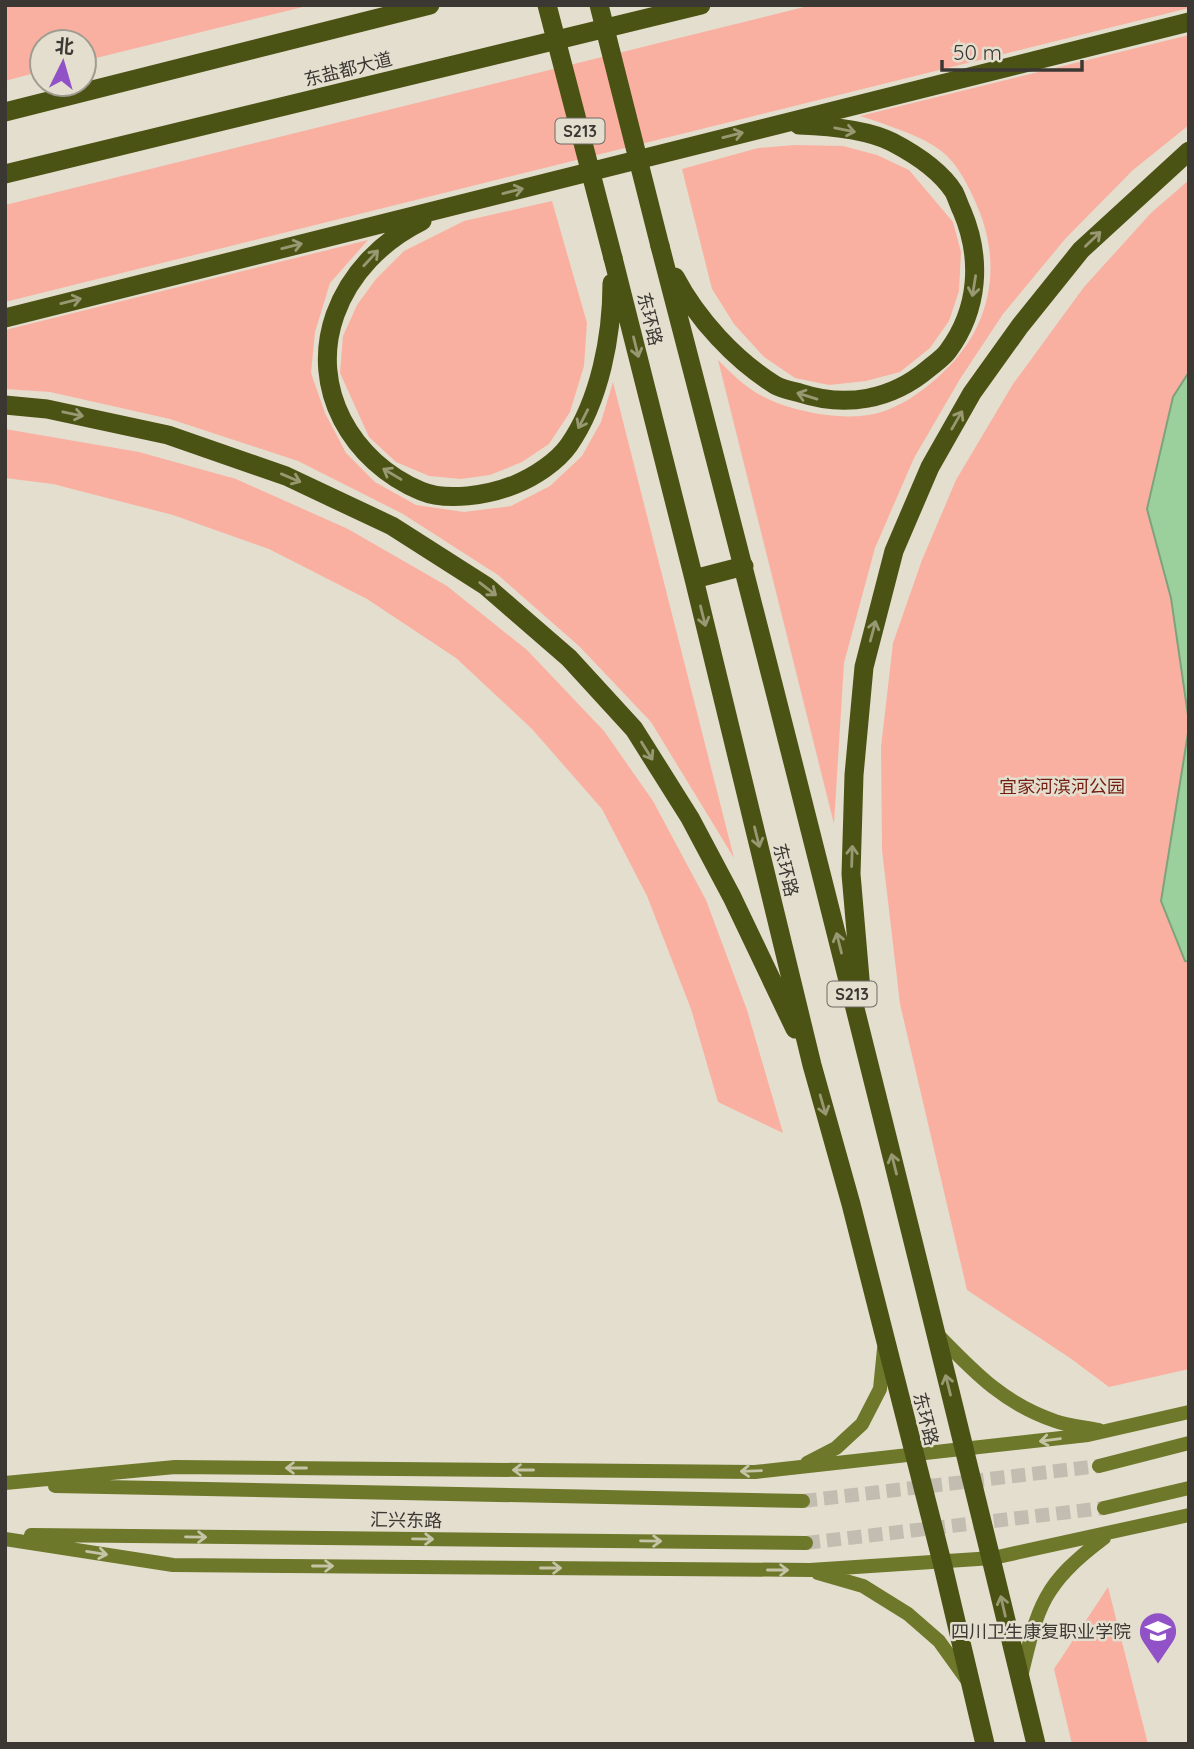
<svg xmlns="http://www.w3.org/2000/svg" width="1194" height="1749" viewBox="0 0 1194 1749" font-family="Quicksand,'Noto Sans SC',sans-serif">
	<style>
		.green { fill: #fab0a1 }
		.water { fill: #9bd09c; stroke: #7ea27c; stroke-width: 2 }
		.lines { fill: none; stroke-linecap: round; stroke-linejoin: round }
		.secondary-tunnel { stroke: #c2bdb0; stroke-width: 14; stroke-dasharray: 14 7; stroke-linecap: butt }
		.secondary { stroke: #6d782b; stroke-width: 14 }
		.trunk { stroke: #4b5314; stroke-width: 19 }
		.trunk-bridge { stroke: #4b5314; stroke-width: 19 }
		.oneway { stroke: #989872 }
		.oneway2 { stroke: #c6c4a6 }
		.labels { text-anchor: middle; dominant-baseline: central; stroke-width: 5; stroke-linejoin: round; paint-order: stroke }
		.shield { fill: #e4decf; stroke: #6e6a62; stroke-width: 2 }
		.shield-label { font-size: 16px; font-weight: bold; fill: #3b3833 }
		.street-label { font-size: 18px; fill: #3b3833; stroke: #e4decf }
		.park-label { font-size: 18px; fill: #721d10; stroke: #e4decf }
		.poi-label { font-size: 18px; fill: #3b3833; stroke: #e4decf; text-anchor: end }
	</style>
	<rect width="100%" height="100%" fill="#e4decf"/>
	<path class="green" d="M 5,5 L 311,5 L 84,61 L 84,42 L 42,42 L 42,71 L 5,81 Z
		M 812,5 L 1189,5 L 1189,8 L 5,302 L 5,205 Z
		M 1189,35 L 1189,125 L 1133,170 L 1066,238 L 1003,314 L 960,379 L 914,458 L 875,548 L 844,663 L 834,824 L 718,360 C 732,374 746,388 764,397 C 793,412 846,422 878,413 C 900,407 920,393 937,378 C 991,331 1005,266 975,201 C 968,185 959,168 947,156 C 930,138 884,124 860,116 Z
		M 795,145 L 843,146 L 877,155 L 909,170 L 953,222 L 961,252 L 959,291 L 949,321 L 930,348 L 900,372 L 866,381 L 829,385 L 795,378 L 764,357 L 734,324 L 712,289 L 682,169 L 758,148 Z
		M 1189,180 L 1189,1369 L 1109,1387 L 1070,1358 L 967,1290 L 900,1004 L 882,850 L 881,747 L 893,643 L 922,560 L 956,480 L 1013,384 L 1084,287 L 1151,213 Z
		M 552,201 L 587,323 L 584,366 L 570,412 L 549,444 L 522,462 L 490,475 L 461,479 L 429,476 L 396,462 L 369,437 L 340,373 L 343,336 L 357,305 L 376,279 L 404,251 L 464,221 Z
		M 368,240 L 330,283 L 315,332 L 311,373 L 325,413 L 346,453 L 375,482 L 416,505 L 464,512 L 511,506 L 550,486 L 582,456 L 601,422 L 613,382 L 734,858 L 651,722 L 580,647 L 498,575 L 403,514 L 298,461 L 170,419 L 50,392 L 5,389 L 5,330 Z
		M 5,429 L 139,452 L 236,479 L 348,529 L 447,586 L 527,650 L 604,731 L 653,801 L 706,900 L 747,1010 L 783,1133 L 718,1102 L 691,1009 L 647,896 L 602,809 L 532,729 L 456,658 L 367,599 L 269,549 L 173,515 L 53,484 L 5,478 Z
		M 1108,1587 L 1148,1744 L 1072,1744 L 1054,1669 Z"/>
	<path class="water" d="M 1189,372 L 1189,722 L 1171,598 L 1147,509 L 1173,397 Z
		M 1189,727 L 1189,962 L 1185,961 L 1161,901 Z"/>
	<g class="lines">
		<path class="secondary-tunnel" d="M 803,1501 L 1099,1466
			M 806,1543 L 1104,1508"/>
		<path class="secondary" d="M 937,1334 C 975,1373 1003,1403 1055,1421 C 1069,1426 1085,1427 1099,1430
			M 807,1463 L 836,1448 L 862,1424 L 880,1389 L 884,1349
			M 1099,1466 L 1189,1443
			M 5,1483 L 175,1467 L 755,1472 L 1088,1435 L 1189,1412
			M 55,1486 L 803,1501
			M 1104,1508 L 1189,1488
			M 31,1535 L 806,1543
			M 5,1539 L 173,1565 L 810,1570 L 993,1558 L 1189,1515
			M 818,1573 L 863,1586 L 908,1614 L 939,1641 L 967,1680
			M 1021,1677 C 1038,1605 1043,1584 1104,1538"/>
		<path class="trunk" d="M 5,112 L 430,5
			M 5,174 L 701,5
			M 422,221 C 382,241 350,273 335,315 C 309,389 352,462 421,491 C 447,502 489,495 514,485 C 534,477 557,462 569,445 C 600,400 612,336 612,283
			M 660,246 C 790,744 915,1243 1036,1744
			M 613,258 L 694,579 L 812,1065 L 851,1204 L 942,1562 L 985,1744
			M 675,277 C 697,319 735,360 775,385 C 782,389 792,391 800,393 C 846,408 891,400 928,369 C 935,363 943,358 948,351 C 979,309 982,258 962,211 C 959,205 957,198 954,192 C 940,170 915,154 892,142 C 868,130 827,126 799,125
			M 5,318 L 1189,22
			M 5,405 L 47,409 L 168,435 L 286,476 L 392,526 L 486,586 L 569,658 L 634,729 L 690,818 L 732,897 L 795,1029
			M 694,579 L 744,566
			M 861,990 L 851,874 L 854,775 L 864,667 L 894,551 L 930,467 L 972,393 L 1020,326 L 1081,250 L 1189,151"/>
		<path class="trunk-bridge" d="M 547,5 L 613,258
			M 599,5 L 660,246"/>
	</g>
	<defs><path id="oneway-shaft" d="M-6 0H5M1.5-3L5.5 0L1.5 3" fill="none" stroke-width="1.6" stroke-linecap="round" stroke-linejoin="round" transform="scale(1.75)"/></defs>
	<g class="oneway">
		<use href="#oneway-shaft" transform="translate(845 130) rotate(11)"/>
		<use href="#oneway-shaft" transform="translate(733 135) rotate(-14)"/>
		<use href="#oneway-shaft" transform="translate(513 191) rotate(-14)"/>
		<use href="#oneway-shaft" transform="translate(1093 239) rotate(-44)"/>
		<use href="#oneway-shaft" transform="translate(292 246) rotate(-14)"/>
		<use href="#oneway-shaft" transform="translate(371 258) rotate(-47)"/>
		<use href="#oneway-shaft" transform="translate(974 286) rotate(99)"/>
		<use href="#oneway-shaft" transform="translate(71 301) rotate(-14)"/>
		<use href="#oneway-shaft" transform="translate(636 347) rotate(76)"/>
		<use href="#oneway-shaft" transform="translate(807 396) rotate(-163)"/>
		<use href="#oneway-shaft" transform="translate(73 414) rotate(12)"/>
		<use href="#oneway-shaft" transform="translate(583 419) rotate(117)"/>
		<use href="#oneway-shaft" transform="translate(957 420) rotate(-60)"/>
		<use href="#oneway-shaft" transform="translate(392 474) rotate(-149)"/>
		<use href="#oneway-shaft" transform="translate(291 478) rotate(23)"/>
		<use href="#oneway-shaft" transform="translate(488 589) rotate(38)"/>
		<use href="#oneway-shaft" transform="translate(703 616) rotate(76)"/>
		<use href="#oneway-shaft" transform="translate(873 631) rotate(-75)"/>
		<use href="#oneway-shaft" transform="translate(647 751) rotate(58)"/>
		<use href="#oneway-shaft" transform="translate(757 837) rotate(76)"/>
		<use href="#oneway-shaft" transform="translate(852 856) rotate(-88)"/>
		<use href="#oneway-shaft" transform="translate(839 943) rotate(-104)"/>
		<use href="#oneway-shaft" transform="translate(823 1105) rotate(74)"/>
		<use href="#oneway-shaft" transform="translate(894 1164) rotate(-104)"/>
		<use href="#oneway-shaft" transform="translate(948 1385) rotate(-104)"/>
		<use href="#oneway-shaft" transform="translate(1003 1606) rotate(-103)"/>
	</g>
	<g class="oneway2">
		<use href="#oneway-shaft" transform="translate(1050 1440) rotate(173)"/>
		<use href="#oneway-shaft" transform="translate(296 1468) rotate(-180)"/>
		<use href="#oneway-shaft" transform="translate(523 1470) rotate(-180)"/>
		<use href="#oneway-shaft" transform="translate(751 1471) rotate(178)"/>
		<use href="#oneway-shaft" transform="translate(196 1537) rotate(1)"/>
		<use href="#oneway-shaft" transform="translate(423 1539) rotate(1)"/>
		<use href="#oneway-shaft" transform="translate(651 1541) rotate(1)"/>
		<use href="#oneway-shaft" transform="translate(97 1553) rotate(9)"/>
		<use href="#oneway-shaft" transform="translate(323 1566)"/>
		<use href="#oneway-shaft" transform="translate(551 1568)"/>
		<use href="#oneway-shaft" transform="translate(778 1570)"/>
	</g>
	<defs>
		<g id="university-pin" transform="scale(2.0125)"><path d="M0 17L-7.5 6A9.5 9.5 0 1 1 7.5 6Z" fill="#9151c7" stroke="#e4decf"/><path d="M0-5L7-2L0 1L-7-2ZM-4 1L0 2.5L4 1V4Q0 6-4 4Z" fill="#fff"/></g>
	</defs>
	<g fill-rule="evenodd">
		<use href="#university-pin" x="1158" y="1631"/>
	</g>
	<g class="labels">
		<g class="shield">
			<rect x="555.5" y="118.5" width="49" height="25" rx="5"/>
			<rect x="827.5" y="981.5" width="49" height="25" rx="5"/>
		</g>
		<g class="shield-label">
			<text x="580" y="131">S213</text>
			<text x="852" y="994">S213</text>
		</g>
		<g class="street-label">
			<text transform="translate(348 69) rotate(-14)">东盐都大道</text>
			<text transform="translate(650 319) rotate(76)">东环路</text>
			<text transform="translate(786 870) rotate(76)">东环路</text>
			<text transform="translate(926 1419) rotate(76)">东环路</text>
			<text transform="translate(406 1520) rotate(1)">汇兴东路</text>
		</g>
		<g class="park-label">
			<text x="1062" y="786">宜家河滨河公园</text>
		</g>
		<g class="poi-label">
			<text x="1131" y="1631">四川卫生康复职业学院</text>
		</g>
	</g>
	<rect width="1194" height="1749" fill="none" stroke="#3b3833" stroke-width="14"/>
	<g transform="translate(63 63) rotate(5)"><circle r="33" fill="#e4decf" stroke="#a09c91" stroke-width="2"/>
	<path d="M0-5L12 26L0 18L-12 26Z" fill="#9151c7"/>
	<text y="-10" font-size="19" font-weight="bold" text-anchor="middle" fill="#3b3833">北</text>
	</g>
	<path d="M942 60v10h140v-10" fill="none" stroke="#3b3833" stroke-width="3.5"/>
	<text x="953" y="60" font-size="21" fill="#3b3833" stroke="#e4decf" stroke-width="5" paint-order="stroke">50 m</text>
</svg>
